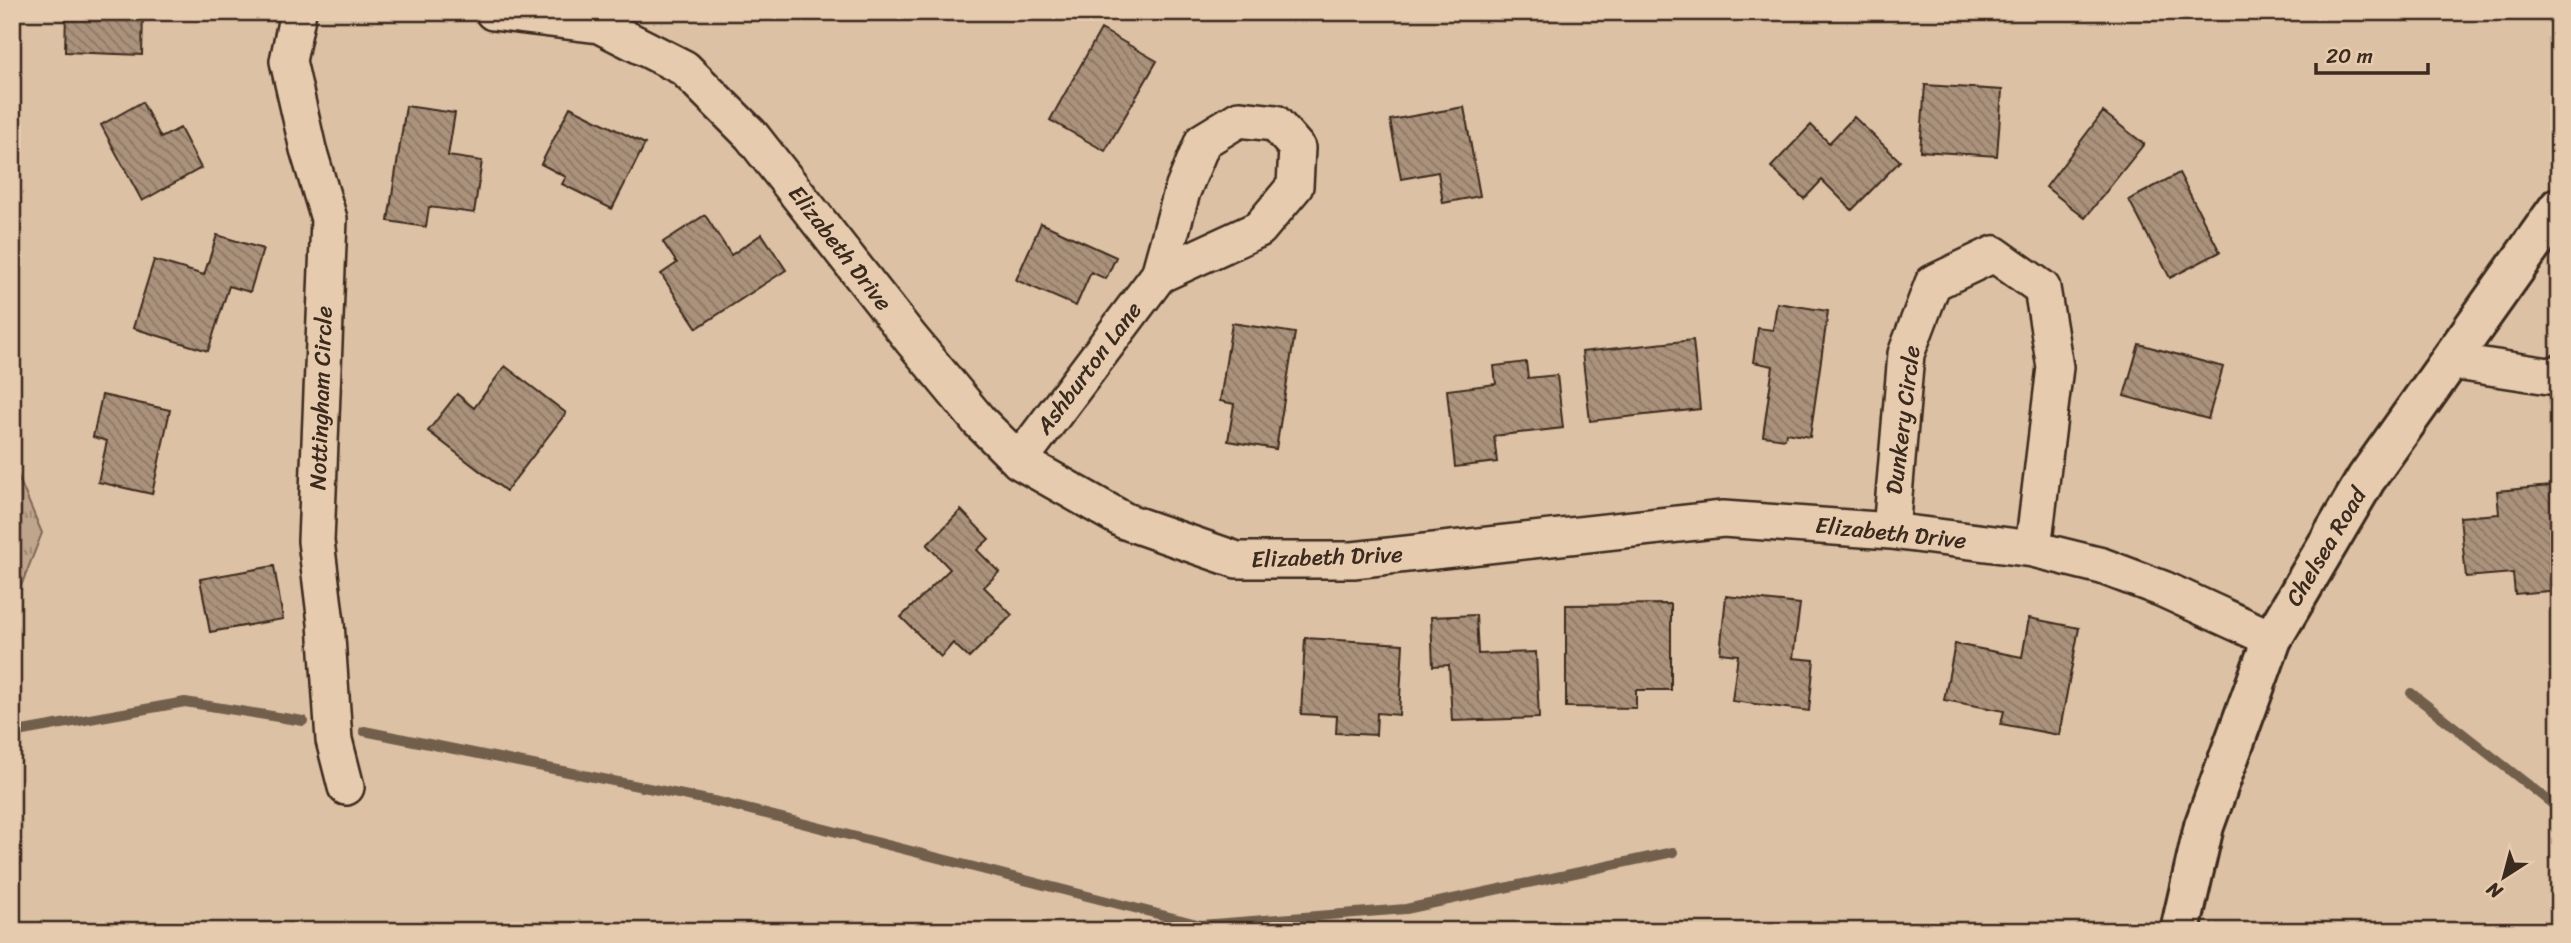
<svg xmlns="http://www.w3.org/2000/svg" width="2571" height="943" viewBox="0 0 2571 943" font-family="Sriracha,sans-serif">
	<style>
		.grass { fill: url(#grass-tufts); stroke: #7d6855; stroke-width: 2 }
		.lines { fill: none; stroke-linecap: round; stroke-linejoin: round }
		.stream { stroke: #715e4c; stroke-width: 10 }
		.building { fill: url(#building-back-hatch); stroke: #3b2a1e; stroke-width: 2 }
		.minor-casing { stroke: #3b2a1e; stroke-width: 40 }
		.tertiary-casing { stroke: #3b2a1e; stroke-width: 44 }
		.minor { stroke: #e7cbae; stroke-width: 35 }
		.tertiary { stroke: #e7cbae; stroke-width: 38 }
		.labels { text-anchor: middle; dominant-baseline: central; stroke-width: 5; stroke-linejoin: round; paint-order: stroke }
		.street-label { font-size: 23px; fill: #3b2a1e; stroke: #e7cbae }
	</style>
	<defs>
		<pattern id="grass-tufts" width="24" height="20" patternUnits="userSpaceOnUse" patternTransform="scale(1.75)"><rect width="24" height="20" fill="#bfa58c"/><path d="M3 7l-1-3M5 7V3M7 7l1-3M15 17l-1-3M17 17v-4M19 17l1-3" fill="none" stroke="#9c8772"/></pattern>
		<pattern id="building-back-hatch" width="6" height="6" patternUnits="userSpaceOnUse" patternTransform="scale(1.75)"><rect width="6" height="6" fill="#ab927b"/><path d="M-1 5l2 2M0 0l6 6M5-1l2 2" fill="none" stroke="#8c7764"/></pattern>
	</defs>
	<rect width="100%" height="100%" fill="#ddc1a5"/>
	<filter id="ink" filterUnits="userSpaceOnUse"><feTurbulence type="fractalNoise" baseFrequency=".0143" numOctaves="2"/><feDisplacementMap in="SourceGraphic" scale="14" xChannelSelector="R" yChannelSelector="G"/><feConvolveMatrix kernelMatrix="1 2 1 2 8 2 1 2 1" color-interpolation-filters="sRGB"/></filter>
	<g filter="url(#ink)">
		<path class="grass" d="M 12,462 L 42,533 L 12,609 Z"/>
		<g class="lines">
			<path class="stream" d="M 2411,693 L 2559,809
				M 364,731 L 723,803 L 1201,925 L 1406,909 L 1673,852
				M 17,732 L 185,702 L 303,721"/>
		</g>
		<path class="building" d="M 66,12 L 143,12 L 142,55 L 65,52 Z
			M 1101,29 L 1157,61 L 1105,151 L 1050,120 Z
			M 1925,85 L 2002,90 L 1997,156 L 1920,151 Z
			M 142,102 L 161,138 L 180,128 L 201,168 L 142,201 L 101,125 Z
			M 406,106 L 455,113 L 448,156 L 482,161 L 474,213 L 429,207 L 426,227 L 388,221 Z
			M 570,107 L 645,144 L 612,209 L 562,184 L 566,177 L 541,164 Z
			M 1464,107 L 1480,196 L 1443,203 L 1438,172 L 1401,179 L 1390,120 Z
			M 2103,112 L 2144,144 L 2085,218 L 2046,187 Z
			M 1854,117 L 1900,161 L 1852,210 L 1822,180 L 1804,199 L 1771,167 L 1811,125 L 1829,143 Z
			M 2179,173 L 2220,252 L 2170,278 L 2129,200 Z
			M 705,215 L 731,255 L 762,234 L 786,270 L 697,328 L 661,274 L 677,263 L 663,242 Z
			M 1041,223 L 1116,257 L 1106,279 L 1091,272 L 1076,306 L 1016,280 Z
			M 217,235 L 263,249 L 250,292 L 229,286 L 208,351 L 133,328 L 154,260 L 204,275 Z
			M 1777,303 L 1828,311 L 1810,437 L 1786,433 L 1785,439 L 1763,436 L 1773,366 L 1753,362 L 1758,328 L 1773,330 Z
			M 1232,323 L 1295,333 L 1276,449 L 1228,441 L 1234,404 L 1220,401 Z
			M 1693,340 L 1700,409 L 1590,421 L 1582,352 Z
			M 2139,344 L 2223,367 L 2208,419 L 2124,396 Z
			M 1526,362 L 1528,378 L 1557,375 L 1563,428 L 1494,436 L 1497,462 L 1455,467 L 1447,390 L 1496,384 L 1494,366 Z
			M 505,366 L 566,413 L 506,491 L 428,431 L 457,394 L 474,408 Z
			M 102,395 L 170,410 L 152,494 L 98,482 L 107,441 L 93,437 Z
			M 2551,486 L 2559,590 L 2515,594 L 2513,573 L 2466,577 L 2460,517 L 2499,514 L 2497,491 Z
			M 961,510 L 989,539 L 977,550 L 999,572 L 984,587 L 1012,615 L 969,658 L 953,643 L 941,657 L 901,617 L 950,569 L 927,545 Z
			M 274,566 L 283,619 L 210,632 L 200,579 Z
			M 1726,596 L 1800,604 L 1793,658 L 1814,660 L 1809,711 L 1732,701 L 1738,655 L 1720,653 Z
			M 1671,604 L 1671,690 L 1636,690 L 1636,708 L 1566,707 L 1566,605 Z
			M 1476,615 L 1478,654 L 1536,652 L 1539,718 L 1452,721 L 1449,665 L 1433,666 L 1431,617 Z
			M 2029,618 L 2079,628 L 2059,735 L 2001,724 L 2004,711 L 1944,700 L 1955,644 L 2022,657 Z
			M 1305,638 L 1403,644 L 1399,715 L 1377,713 L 1376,735 L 1336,733 L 1337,716 L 1301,714 Z"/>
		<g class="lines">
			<g class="minor-casing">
				<path id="minor" d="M 298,12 L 288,61 L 308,149 L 329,219 L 316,541 L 326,623 L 334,740 L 346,787
					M 493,12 L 599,25 L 684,68 L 751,135 L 911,339 L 979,421 L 1019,461 L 1125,521 L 1237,560 L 1353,560 L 1723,519 L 1891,531 L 2033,549 L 2102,566 L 2163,589 L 2272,639
					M 2450,361 L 2549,376 L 2559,373
					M 1019,461 L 1159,275 L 1259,229 L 1295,186 L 1297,148 L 1275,123 L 1239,119 L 1203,141 L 1182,192 L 1159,275
					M 1891,531 L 1906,354 L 1933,283 L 1994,254 L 2042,288 L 2055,367 L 2033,549"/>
			</g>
			<g class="tertiary-casing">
				<path id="tertiary" d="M 2180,931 L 2204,826 L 2272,639 L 2366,479 L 2559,207"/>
			</g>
			<use href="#minor" class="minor"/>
			<use href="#tertiary" class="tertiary"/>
		</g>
	</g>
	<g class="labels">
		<g class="street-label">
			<text transform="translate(840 248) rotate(52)">Elizabeth Drive</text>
			<text transform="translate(1089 368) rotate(-53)">Ashburton Lane</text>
			<text transform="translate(321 398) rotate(-88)">Nottingham Circle</text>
			<text transform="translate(1903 420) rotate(-83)">Dunkery Circle</text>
			<text transform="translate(1891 533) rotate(6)">Elizabeth Drive</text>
			<text transform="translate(2326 547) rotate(-59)">Chelsea Road</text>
			<text transform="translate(1327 557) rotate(-2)">Elizabeth Drive</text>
		</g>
	</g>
	<rect width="2571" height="943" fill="none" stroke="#e7cbae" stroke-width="42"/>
	<rect x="21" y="21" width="2529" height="901" fill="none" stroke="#3b2a1e" stroke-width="2.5" filter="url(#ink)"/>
	<g transform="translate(2504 877) rotate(216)" stroke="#e7cbae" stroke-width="5" paint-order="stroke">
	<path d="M0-5L12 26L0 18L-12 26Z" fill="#3b2a1e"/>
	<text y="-10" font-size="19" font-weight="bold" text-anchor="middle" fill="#3b2a1e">N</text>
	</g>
	<path d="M2316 63v10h112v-10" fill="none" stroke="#3b2a1e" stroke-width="3.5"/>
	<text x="2326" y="63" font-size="21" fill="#3b2a1e" stroke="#e7cbae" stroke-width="5" paint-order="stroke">20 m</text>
</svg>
